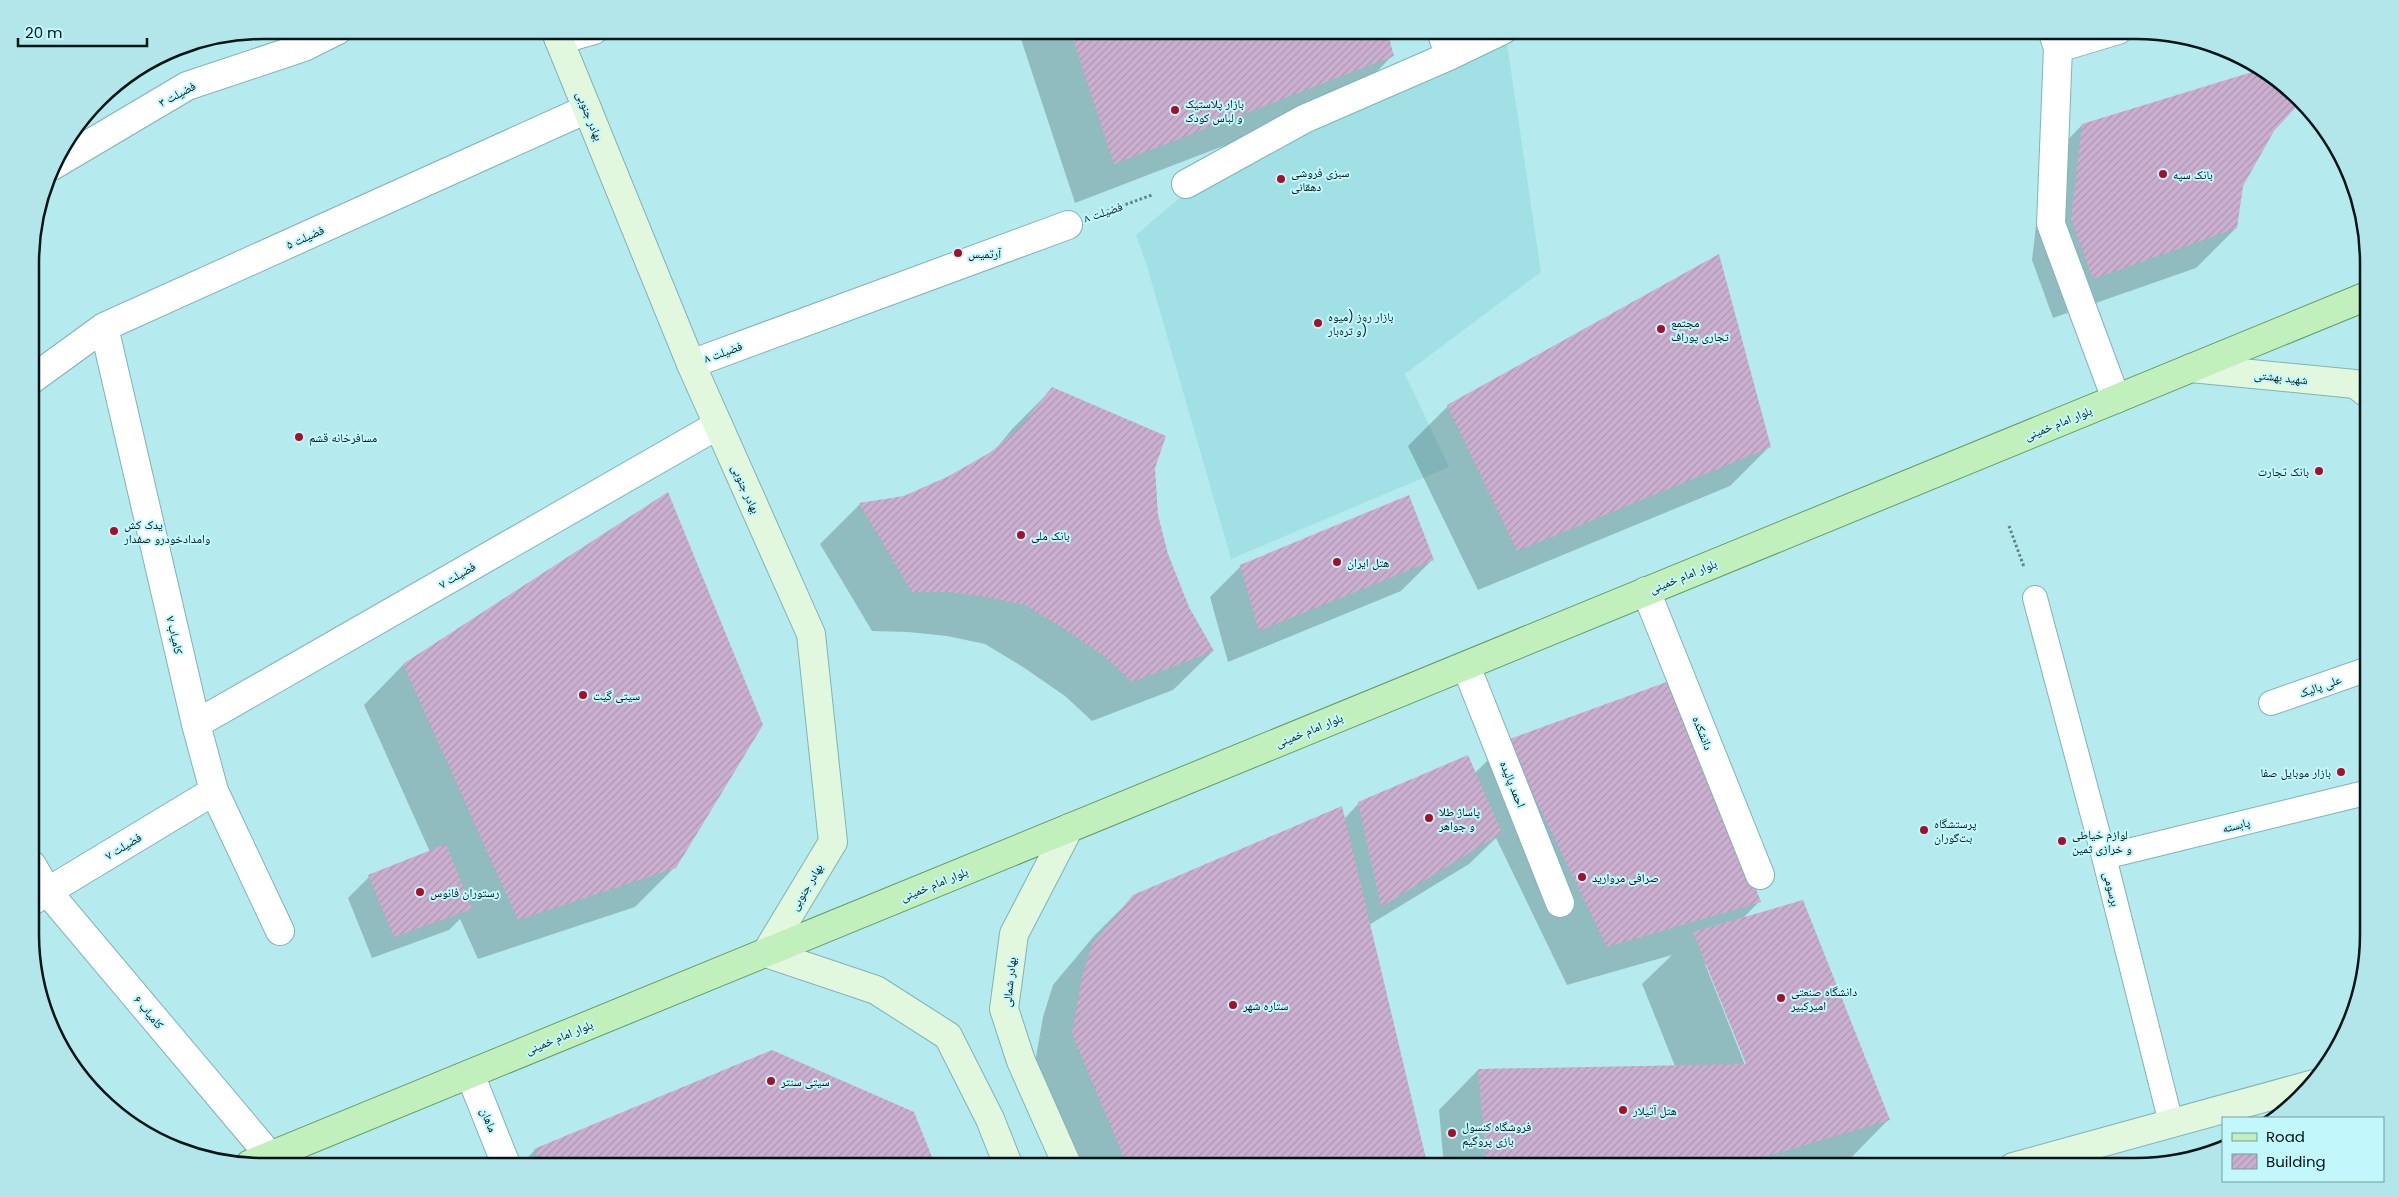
<svg xmlns="http://www.w3.org/2000/svg" width="2399" height="1197" viewBox="0 0 2399 1197" font-family="Poppins,'Noto Naskh Arabic',sans-serif">
	<style>
		.built { fill: #a1e1e6 }
		.shadow { fill: #0003; fill-rule: evenodd }
		.building { fill: url(#building-hatch) }
		.lines { fill: none; stroke-linecap: round; stroke-linejoin: round }
		.lane-casing { stroke: #7fb3b7; stroke-width: 26 }
		.street-casing { stroke: #7fb3b7; stroke-width: 30 }
		.secondary-casing { stroke: #7fb3b7; stroke-width: 30 }
		.primary-casing { stroke: #649c65; stroke-width: 30 }
		.path { stroke: #5f8487; stroke-width: 3; stroke-dasharray: 2.5 2.5; stroke-linecap: butt }
		.lane { stroke: #fff; stroke-width: 24 }
		.street { stroke: #fff; stroke-width: 28 }
		.secondary { stroke: #e1f8de; stroke-width: 28 }
		.primary { stroke: #c2f0bc; stroke-width: 28 }
		.poi-dot { fill: #a70e28; stroke: #c2f8fc; stroke-width: 2 }
		.labels { text-anchor: middle; dominant-baseline: central; stroke-width: 4; stroke-linejoin: round; paint-order: stroke }
		.street-label { font-size: 12px; fill: #011416; stroke: #c2f8fc }
		.poi-label { font-size: 12px; fill: #011416; stroke: #c2f8fc; text-anchor: start }
		.rim { fill: none; stroke: #011416; stroke-width: 2.5 }
	</style>
	<defs>
		<pattern id="building-hatch" width="6" height="6" patternUnits="userSpaceOnUse" patternTransform="scale(1.25)"><rect width="6" height="6" fill="#cbafd0"/><path d="M-1 1l2-2M0 6l6-6M5 7l2-2" fill="none" stroke="#ad96b2"/></pattern>
	</defs>
	<rect width="100%" height="100%" fill="#b5ebef"/>
	<path class="built" d="M 1505,30 L 1541,272 L 1405,374 L 1449,467 L 1231,559 L 1147,266 L 1136,235 L 1204,177 Z"/>
	<path class="shadow" d="M 1018,30 L 1386,30 L 1392,56 L 1353,96 L 1075,203 Z
		M 2082,125 L 2273,130 L 2241,186 L 2236,228 L 2196,268 L 2053,318 L 2032,260 L 2043,165 Z
		M 1052,389 L 1154,468 L 1157,515 L 1167,555 L 1188,608 L 1213,651 L 1173,690 L 1092,721 L 1065,696 L 1023,667 L 985,644 L 947,636 L 908,632 L 872,631 L 820,544 L 860,504 L 904,497 L 950,477 L 996,449 L 1012,429 Z
		M 1448,406 L 1770,446 L 1730,486 L 1478,590 L 1408,446 Z
		M 667,494 L 675,867 L 635,907 L 478,959 L 460,919 L 449,930 L 372,958 L 348,898 L 369,877 L 430,852 L 364,705 L 403,665 Z
		M 1432,560 L 1401,591 L 1228,662 L 1210,597 L 1241,566 Z
		M 1507,741 L 1760,901 L 1742,919 L 1888,1120 L 1842,1167 L 1444,1167 L 1439,1110 L 1478,1070 L 1675,1066 L 1642,984 L 1672,955 L 1567,985 L 1496,838 L 1469,864 L 1369,925 L 1427,1167 L 1072,1167 L 1033,1074 L 1043,1017 L 1053,985 L 1094,936 L 1134,896 L 1344,819 L 1359,803 L 1475,773 ZM 1705,964 L 1708,964 L 1750,1069 L 1747,1070 Z
		M 535,1150 L 934,1167 L 518,1167 Z"/>
	<path class="building" d="M 1070,30 L 1387,30 L 1394,56 L 1114,164 Z
		M 2262,69 L 2289,87 L 2297,106 L 2274,131 L 2243,186 L 2237,228 L 2093,279 L 2071,219 L 2082,124 Z
		M 1719,254 L 1771,447 L 1517,551 L 1447,405 Z
		M 1052,387 L 1166,436 L 1155,468 L 1158,515 L 1168,554 L 1189,607 L 1214,651 L 1132,682 L 1104,656 L 1063,628 L 1025,605 L 987,597 L 948,592 L 912,592 L 859,503 L 904,496 L 949,476 L 991,452 L 1022,425 Z
		M 668,492 L 763,725 L 676,868 L 518,920 L 403,664 Z
		M 1409,495 L 1434,560 L 1259,631 L 1240,565 Z
		M 1675,679 L 1761,902 L 1607,947 L 1507,740 Z
		M 1468,755 L 1502,833 L 1381,907 L 1358,802 Z
		M 1342,806 L 1428,1167 L 1128,1167 L 1072,1034 L 1082,977 L 1092,944 L 1133,895 Z
		M 446,844 L 472,909 L 394,937 L 368,875 Z
		M 1803,900 L 1890,1120 L 1730,1167 L 1487,1167 L 1478,1069 L 1746,1064 L 1693,932 Z
		M 772,1050 L 914,1112 L 936,1167 L 542,1167 L 534,1149 Z"/>
	<g class="lines">
		<g class="lane-casing">
			<path id="lane" d="M 2035,598 L 2104,857 L 2171,1123
				M 2271,703 L 2368,669
				M 2104,857 L 2369,792"/>
		</g>
		<g class="street-casing">
			<path id="street" d="M 1441,30 L 1449,56
				M 2052,30 L 2058,48 L 2051,224 L 2116,399
				M 559,40 L 594,30
				M 2058,48 L 2118,30
				M 52,166 L 187,86 L 304,47 L 338,30
				M 1186,184 L 1304,119 L 1449,56 L 1503,30
				M 104,327 L 196,724 L 214,791 L 280,931
				M 691,364 L 1068,225
				M 31,380 L 104,327 L 587,109
				M 1646,591 L 1760,875
				M 1466,666 L 1560,903
				M 196,724 L 718,425
				M 32,865 L 47,891 L 270,1156
				M 32,901 L 214,791
				M 470,1074 L 507,1167"/>
		</g>
		<g class="secondary-casing">
			<path id="secondary" d="M 555,30 L 691,364 L 811,634 L 833,842 L 766,953 L 876,990 L 948,1036 L 990,1119 L 1009,1167
				M 2191,368 L 2355,384 L 2367,393
				M 1068,1167 L 1021,1061 L 1004,1009 L 1014,934 L 1069,828
				M 2013,1167 L 2314,1084"/>
		</g>
		<g class="primary-casing">
			<path id="primary" d="M 250,1164 L 2367,296"/>
		</g>
		<path class="path" d="M 1102,213 L 1152,195
			M 2009,526 L 2024,567"/>
		<use href="#lane" class="lane"/>
		<use href="#street" class="street"/>
		<use href="#secondary" class="secondary"/>
		<use href="#primary" class="primary"/>
	</g>
	<g class="poi-dot">
		<circle cx="1175" cy="110" r="5"/>
		<circle cx="2163" cy="174" r="5"/>
		<circle cx="1281" cy="179" r="5"/>
		<circle cx="958" cy="253" r="5"/>
		<circle cx="1318" cy="323" r="5"/>
		<circle cx="1661" cy="329" r="5"/>
		<circle cx="299" cy="437" r="5"/>
		<circle cx="2319" cy="471" r="5"/>
		<circle cx="114" cy="531" r="5"/>
		<circle cx="1021" cy="535" r="5"/>
		<circle cx="1337" cy="562" r="5"/>
		<circle cx="583" cy="695" r="5"/>
		<circle cx="2341" cy="772" r="5"/>
		<circle cx="1429" cy="818" r="5"/>
		<circle cx="1924" cy="830" r="5"/>
		<circle cx="2062" cy="841" r="5"/>
		<circle cx="1582" cy="877" r="5"/>
		<circle cx="420" cy="892" r="5"/>
		<circle cx="1781" cy="998" r="5"/>
		<circle cx="1233" cy="1005" r="5"/>
		<circle cx="771" cy="1081" r="5"/>
		<circle cx="1623" cy="1110" r="5"/>
		<circle cx="1452" cy="1133" r="5"/>
	</g>
	<g class="labels">
		<g class="street-label">
			<text transform="translate(177 94) rotate(-28)">فضیلت ۳</text>
			<text transform="translate(590 116) rotate(68)">بهادر جنوبی</text>
			<text transform="translate(1103 212) rotate(-19)">فضیلت ۸</text>
			<text transform="translate(305 237) rotate(-24)">فضیلت ۵</text>
			<text transform="translate(723 352) rotate(-20)">فضیلت ۸</text>
			<text transform="translate(2281 377) rotate(6)">شهید بهشتی</text>
			<text transform="translate(2058 423) rotate(-22)">بلوار امام خمینی</text>
			<text transform="translate(746 489) rotate(66)">بهادر جنوبی</text>
			<text transform="translate(457 575) rotate(-30)">فضیلت ۷</text>
			<text transform="translate(1683 576) rotate(-22)">بلوار امام خمینی</text>
			<text transform="translate(175 635) rotate(77)">کامیاب ۷</text>
			<text transform="translate(2320 686) rotate(-20)">علی پالیک</text>
			<text transform="translate(1309 730) rotate(-22)">بلوار امام خمینی</text>
			<text transform="translate(1703 733) rotate(68)">دانشکده</text>
			<text transform="translate(1513 784) rotate(68)">احمد پالیده</text>
			<text transform="translate(2236 825) rotate(-14)">پابسته</text>
			<text transform="translate(123 846) rotate(-31)">فضیلت ۷</text>
			<text transform="translate(934 884) rotate(-22)">بلوار امام خمینی</text>
			<text transform="translate(806 887) rotate(-59)">بهادر جنوبی</text>
			<text transform="translate(2112 889) rotate(76)">برسومی</text>
			<text transform="translate(1009 982) rotate(-84)">بهادر شمالی</text>
			<text transform="translate(149 1012) rotate(50)">کامیاب ۶</text>
			<text transform="translate(559 1037) rotate(-22)">بلوار امام خمینی</text>
			<text transform="translate(489 1120) rotate(68)">ماهان</text>
		</g>
		<g class="poi-label">
			<text x="1185" y="103">بازار پلاستیک<tspan x="1185" dy="14">و لباس کودک</tspan></text>
			<text x="1291" y="172">سبزی فروشی<tspan x="1291" dy="14">دهقانی</tspan></text>
			<text x="2173" y="174">بانک سپه</text>
			<text x="968" y="253">آرتمیس</text>
			<text x="1328" y="316">بازار روز (میوه<tspan x="1328" dy="14">و تره‌بار)</tspan></text>
			<text x="1671" y="322">مجتمع<tspan x="1671" dy="14">تجاری پوراف</tspan></text>
			<text x="309" y="437">مسافرخانه قشم</text>
			<text x="2309" y="471" text-anchor="end">بانک تجارت</text>
			<text x="124" y="524">یدک کش<tspan x="124" dy="14">وامدادخودرو صفدار</tspan></text>
			<text x="1031" y="535">بانک ملی</text>
			<text x="1347" y="562">هتل ایران</text>
			<text x="593" y="695">سیتی گیت</text>
			<text x="2331" y="772" text-anchor="end">بازار موبایل صفا</text>
			<text x="1439" y="811">پاساژ طلا<tspan x="1439" dy="14">و جواهر</tspan></text>
			<text x="1934" y="823">پرستشگاه<tspan x="1934" dy="14">بت‌گوران</tspan></text>
			<text x="2072" y="834">لوازم خیاطی<tspan x="2072" dy="14">و خرازی ثمین</tspan></text>
			<text x="1592" y="877">صرافی مروارید</text>
			<text x="430" y="892">رستوران فانوس</text>
			<text x="1791" y="991">دانشگاه صنعتی<tspan x="1791" dy="14">امیرکبیر</tspan></text>
			<text x="1243" y="1005">ستاره شهر</text>
			<text x="781" y="1081">سیتی سنتر</text>
			<text x="1633" y="1110">هتل آتیلار</text>
			<text x="1462" y="1126">فروشگاه کنسول<tspan x="1462" dy="14">بازی پروگیم</tspan></text>
		</g>
	</g>
	<path d="M0 0H2399V1197H0ZM263 39H2136A224 224 0 0 1 2360 263V934A224 224 0 0 1 2136 1158H263A224 224 0 0 1 39 934V263A224 224 0 0 1 263 39Z" fill="#b3e6ea" fill-rule="evenodd"/>
	<path class="rim" d="M263 39H2136A224 224 0 0 1 2360 263V934A224 224 0 0 1 2136 1158H263A224 224 0 0 1 39 934V263A224 224 0 0 1 263 39Z"/>
	<rect x="2222" y="1117" width="162" height="65" fill="#c2f8fc" stroke="#759da0"/>
	<rect x="2232" y="1133" width="25" height="8" fill="#c2f0bc" stroke="#759da0"/>
	<text x="2266" y="1142" font-size="15" fill="#011416">Road</text>
	<rect x="2232" y="1154" width="25" height="15" fill="url(#building-hatch)" stroke="#759da0"/>
	<text x="2266" y="1167" font-size="15" fill="#011416">Building</text>
	<path d="M18 38v8h129v-8" fill="none" stroke="#011416" stroke-width="2.5"/>
	<text x="25" y="38" font-size="15" fill="#011416" stroke="#c2f8fc" stroke-width="4" paint-order="stroke">20 m</text>
</svg>
